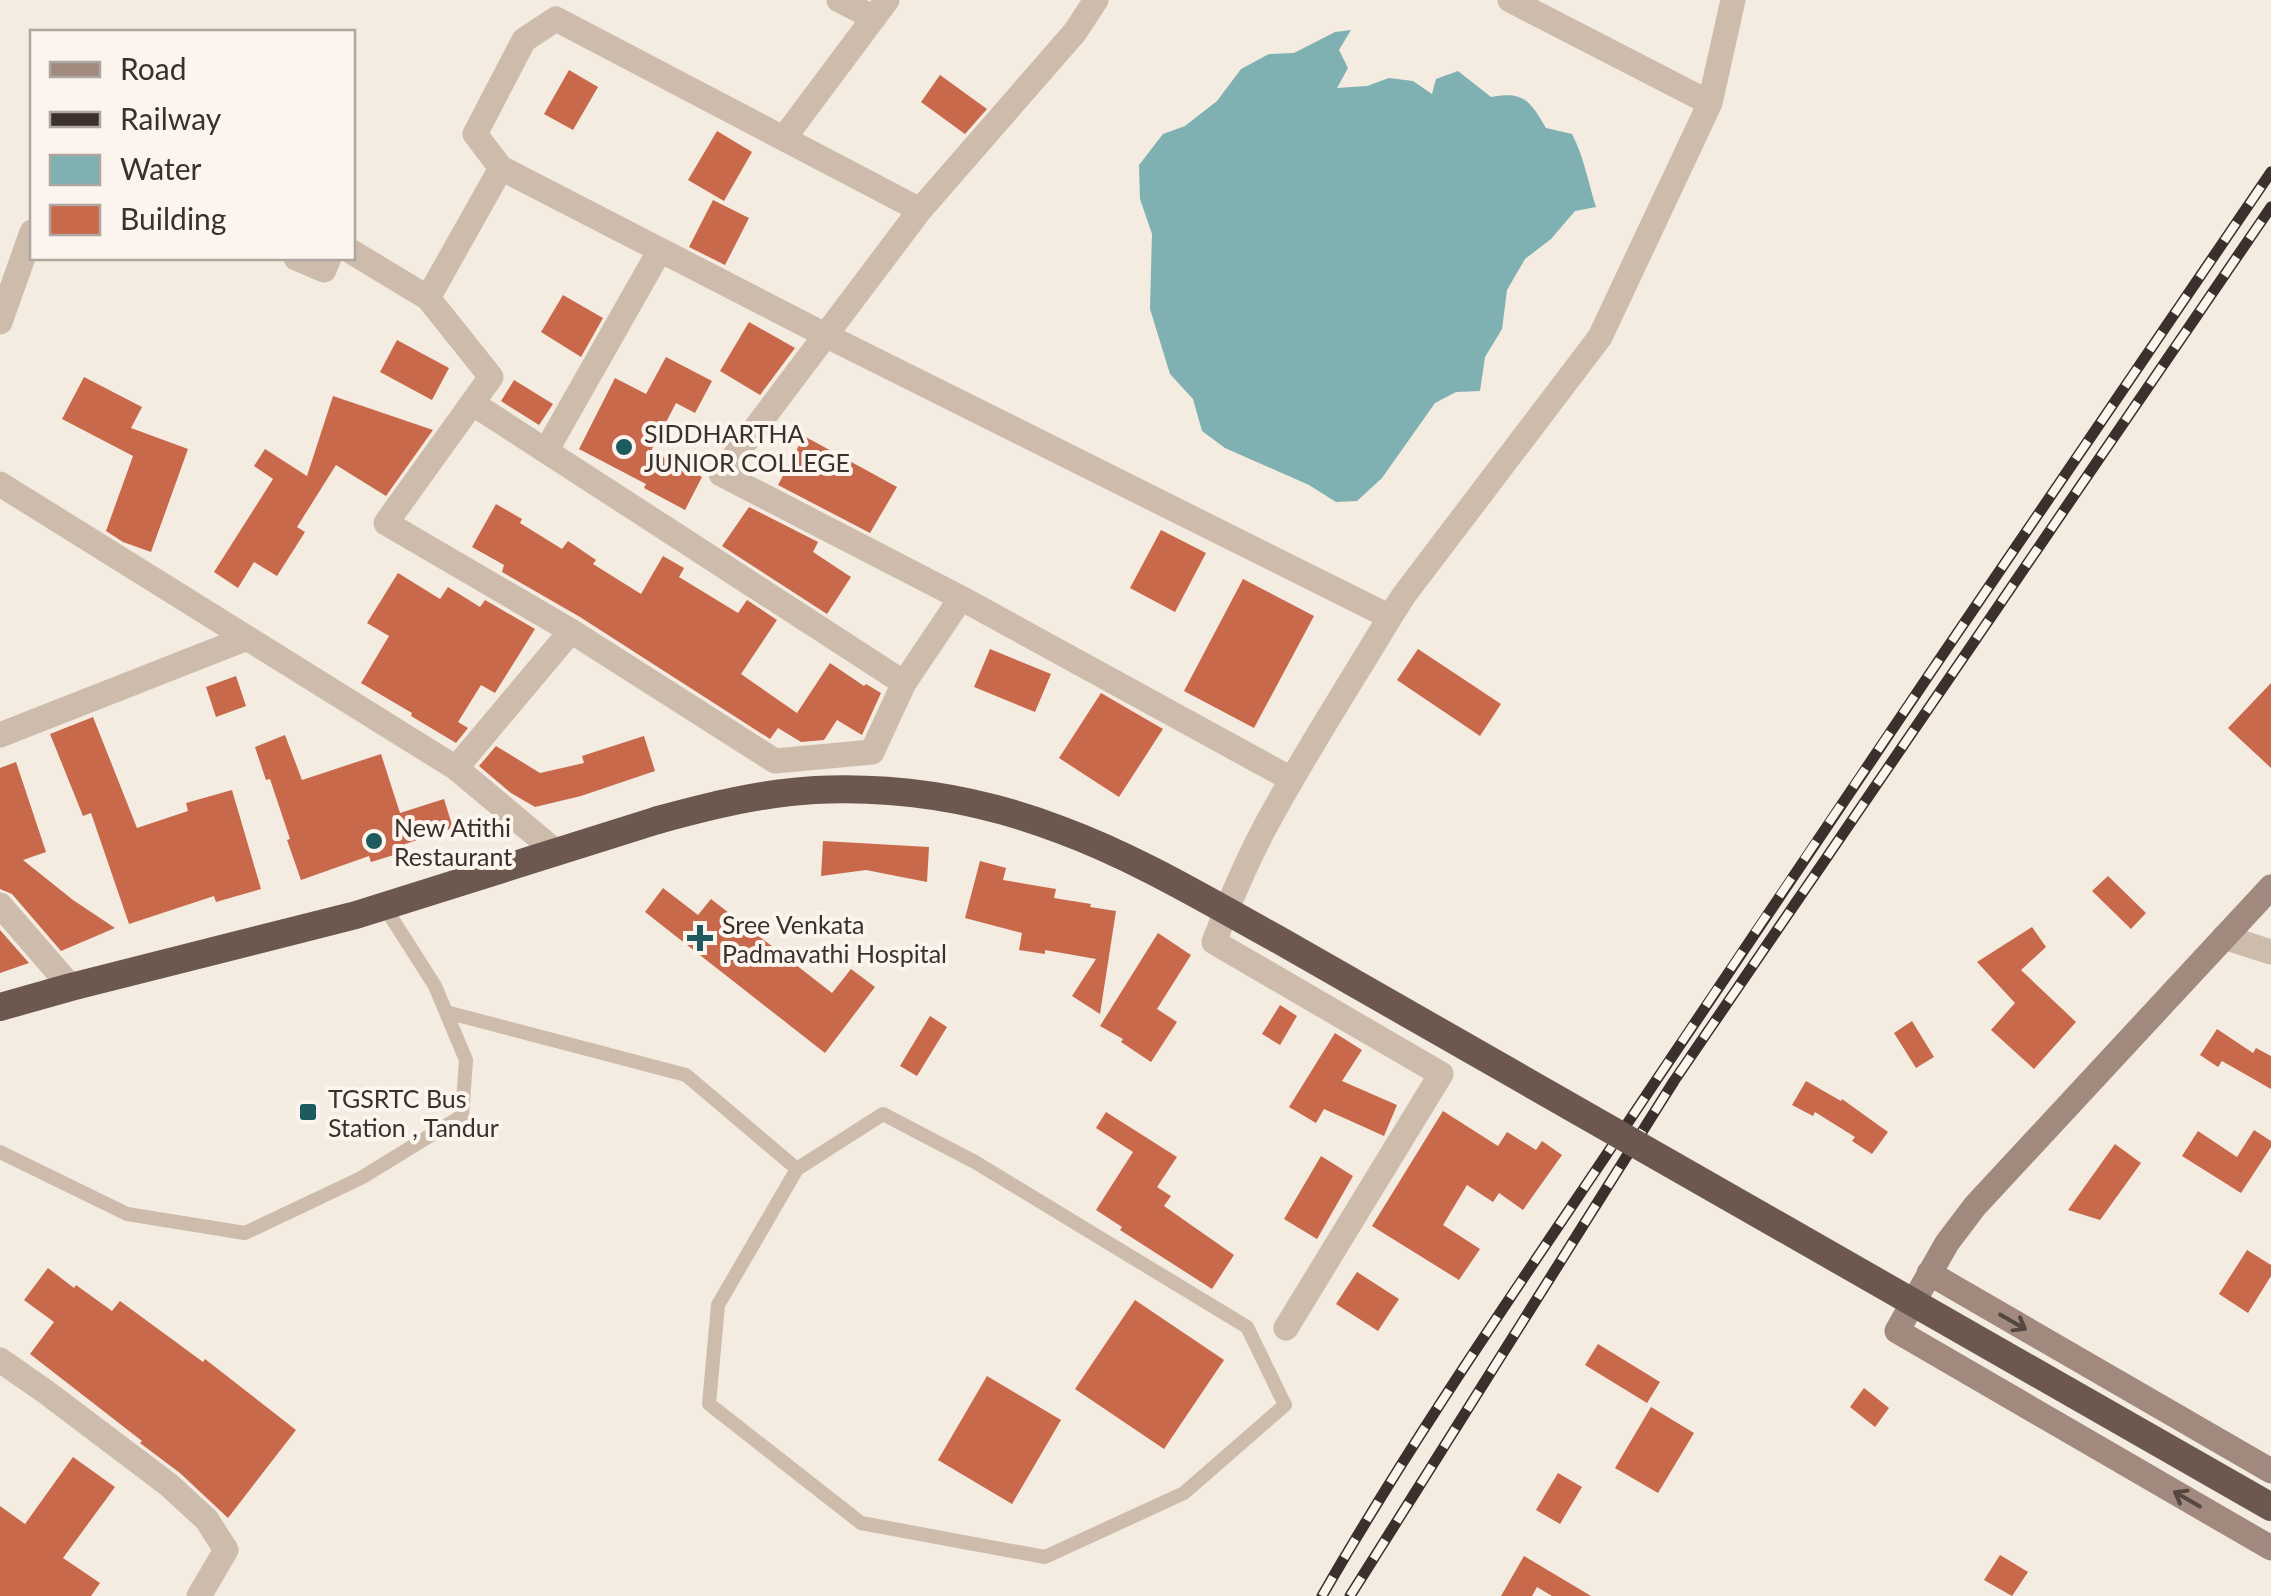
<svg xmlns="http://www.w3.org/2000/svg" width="2271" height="1596" viewBox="0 0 2271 1596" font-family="Lato,sans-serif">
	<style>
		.water { fill: #7fb0b2 }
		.building { fill: #c8694b }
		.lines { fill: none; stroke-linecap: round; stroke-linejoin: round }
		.service { stroke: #cdbbac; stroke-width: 14 }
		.minor { stroke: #cdbbac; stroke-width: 25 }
		.secondary { stroke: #a18a7d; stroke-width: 25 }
		.trunk { stroke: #6c584f; stroke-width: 28 }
		.rail-casing { stroke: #3b302b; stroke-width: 11 }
		.rail { stroke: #fbf5ee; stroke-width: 8; stroke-dasharray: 22; stroke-linecap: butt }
		.trunk-bridge { stroke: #6c584f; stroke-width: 28 }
		.oneway { stroke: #544640 }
		.poi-dot { fill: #1f5a5e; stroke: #fbf5ee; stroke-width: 4 }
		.labels { text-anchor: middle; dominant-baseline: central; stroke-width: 8; stroke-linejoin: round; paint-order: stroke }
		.poi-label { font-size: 25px; fill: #3b302b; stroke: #fbf5ee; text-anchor: start }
	</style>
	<rect width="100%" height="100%" fill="#f4ebe1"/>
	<path class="water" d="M 1351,30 L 1339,50 L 1348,68 L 1337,88 L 1367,86 L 1389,78 L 1413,81 L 1432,94 L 1436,79 L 1458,71 L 1491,97 C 1524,91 1530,101 1546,128 L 1572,134 C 1584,157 1588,182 1596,207 L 1575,211 L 1551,239 L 1525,259 L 1507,290 L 1502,329 L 1485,357 L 1480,391 L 1456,392 L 1435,403 L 1382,478 L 1357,501 L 1336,502 L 1309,485 L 1225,448 L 1202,431 L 1193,399 L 1170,374 L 1150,309 L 1152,234 L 1140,199 L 1139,165 L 1163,134 L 1185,126 L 1217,101 L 1241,69 L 1269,54 L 1294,53 L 1335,32 Z"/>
	<path class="building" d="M 569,70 L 598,87 L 573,130 L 544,114 Z
		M 940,75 L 987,109 L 965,134 L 921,102 Z
		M 717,131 L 752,152 L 724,201 L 688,180 Z
		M 713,200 L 749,218 L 725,265 L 689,247 Z
		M 563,295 L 603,318 L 581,357 L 541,332 Z
		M 749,322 L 795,348 L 760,395 L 720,371 Z
		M 397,340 L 449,368 L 432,400 L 380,372 Z
		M 666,357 L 712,381 L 695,413 L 676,403 L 651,451 L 702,477 L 685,510 L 644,488 L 646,484 L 579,449 L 615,378 L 646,394 Z
		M 84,377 L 142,407 L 131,428 L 188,449 L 151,552 L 123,542 L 106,531 L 133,456 L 62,419 Z
		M 514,380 L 553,404 L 539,425 L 501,401 Z
		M 333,396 L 433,430 L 386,496 L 336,465 L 297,527 L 305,532 L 277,576 L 254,562 L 238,588 L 214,572 L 273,479 L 254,466 L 265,449 L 307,476 Z
		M 804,436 L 897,487 L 870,533 L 778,485 Z
		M 496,504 L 522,519 L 520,523 L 562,549 L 568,541 L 596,560 L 593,564 L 641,594 L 663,556 L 684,568 L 679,577 L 738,613 L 747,600 L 777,620 L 741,674 L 797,713 L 830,663 L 864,686 L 866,684 L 881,693 L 862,735 L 837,720 L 824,740 L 801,742 L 778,728 L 770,739 L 580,617 L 502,572 L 504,565 L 472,547 Z
		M 749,507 L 818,542 L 813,552 L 851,577 L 827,614 L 722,546 Z
		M 1161,530 L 1206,553 L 1175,612 L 1130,588 Z
		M 398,573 L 440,599 L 448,587 L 480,607 L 485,600 L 535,629 L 495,693 L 481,685 L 458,722 L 468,728 L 456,743 L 411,716 L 412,713 L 361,683 L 389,636 L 367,623 Z
		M 1243,579 L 1314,616 L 1254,728 L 1184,691 Z
		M 990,649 L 1051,674 L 1035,712 L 974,687 Z
		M 1418,649 L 1501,704 L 1480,736 L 1397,680 Z
		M 236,676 L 246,706 L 216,717 L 206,687 Z
		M 2271,683 L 2271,768 L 2228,728 Z
		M 1101,693 L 1163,729 L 1119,797 L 1059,758 Z
		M 93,717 L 137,828 L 188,811 L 186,803 L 232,790 L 261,889 L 216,902 L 214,896 L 129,924 L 91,813 L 83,816 L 50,734 Z
		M 285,735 L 302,780 L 381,754 L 400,813 L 444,799 L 453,828 L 405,844 L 407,851 L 371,862 L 369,856 L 301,880 L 287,840 L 290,839 L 270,779 L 266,780 L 255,747 Z
		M 644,736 L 655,771 L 581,796 L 535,807 L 511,793 L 479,766 L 496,746 L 540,773 L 584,763 L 582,756 Z
		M 16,762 L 46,852 L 23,860 L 73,900 L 115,928 L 61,951 L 12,894 L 0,889 L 0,768 Z
		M 823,841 L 929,847 L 927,882 L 866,870 L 821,876 Z
		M 980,861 L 1006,868 L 1003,880 L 1056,889 L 1054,898 L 1091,904 L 1090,907 L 1116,911 L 1100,1014 L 1072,996 L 1096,959 L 1045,950 L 1045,954 L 1019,950 L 1022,933 L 965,918 Z
		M 2108,876 L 2146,913 L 2131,929 L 2092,891 Z
		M 663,888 L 698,915 L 711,899 L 832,993 L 851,969 L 875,987 L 825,1053 L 645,912 Z
		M 2032,927 L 2046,947 L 2021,970 L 2076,1022 L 2034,1069 L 1991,1030 L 2015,1003 L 1977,962 Z
		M 0,930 L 29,963 L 0,973 Z
		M 1158,933 L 1191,955 L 1157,1009 L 1177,1022 L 1151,1062 L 1121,1042 L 1123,1039 L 1100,1026 Z
		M 1280,1005 L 1297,1016 L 1280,1045 L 1262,1034 Z
		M 930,1016 L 947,1027 L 917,1076 L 900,1066 Z
		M 1912,1021 L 1934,1057 L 1916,1068 L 1894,1033 Z
		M 2217,1029 L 2253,1053 L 2256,1048 L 2271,1056 L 2271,1089 L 2222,1061 L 2218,1067 L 2200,1055 Z
		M 1335,1033 L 1362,1050 L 1342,1081 L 1397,1105 L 1384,1136 L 1324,1109 L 1316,1123 L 1289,1107 Z
		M 1806,1081 L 1841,1101 L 1842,1099 L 1888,1132 L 1872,1154 L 1852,1141 L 1855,1137 L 1815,1112 L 1813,1116 L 1792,1105 Z
		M 1443,1111 L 1498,1146 L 1507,1132 L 1536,1150 L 1542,1141 L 1562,1155 L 1523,1210 L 1499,1193 L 1493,1202 L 1467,1185 L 1443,1225 L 1480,1249 L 1459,1280 L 1372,1226 Z
		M 1106,1112 L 1177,1157 L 1157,1187 L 1171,1196 L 1164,1206 L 1234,1255 L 1212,1289 L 1120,1230 L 1122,1227 L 1096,1210 L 1133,1152 L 1096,1128 Z
		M 2254,1130 L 2271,1141 L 2271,1147 L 2241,1193 L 2182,1156 L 2198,1131 L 2237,1157 Z
		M 2115,1144 L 2141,1163 L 2100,1220 L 2068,1210 Z
		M 1321,1156 L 1353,1176 L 1317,1239 L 1284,1219 Z
		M 2247,1250 L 2271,1265 L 2271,1276 L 2248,1313 L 2219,1294 Z
		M 48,1268 L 74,1288 L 76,1285 L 112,1311 L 120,1301 L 203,1362 L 205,1359 L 296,1430 L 228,1518 L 180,1473 L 140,1443 L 142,1441 L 30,1354 L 54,1322 L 24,1300 Z
		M 1357,1272 L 1399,1299 L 1378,1331 L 1336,1304 Z
		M 1135,1300 L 1224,1360 L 1164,1449 L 1075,1389 Z
		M 1598,1344 L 1660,1382 L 1647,1403 L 1585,1365 Z
		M 987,1376 L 1061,1420 L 1012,1504 L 938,1460 Z
		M 1864,1388 L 1889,1408 L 1875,1427 L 1850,1407 Z
		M 1651,1407 L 1694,1433 L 1658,1493 L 1615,1468 Z
		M 73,1457 L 115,1487 L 63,1558 L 100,1583 L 91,1596 L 0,1596 L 0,1506 L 25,1524 Z
		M 1558,1473 L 1582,1487 L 1560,1524 L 1536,1510 Z
		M 2000,1555 L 2028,1572 L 2012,1596 L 1984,1580 Z
		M 1524,1556 L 1591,1596 L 1552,1596 L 1537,1587 L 1532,1596 L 1501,1596 Z"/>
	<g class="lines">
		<path class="service" d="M 446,1012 L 686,1075 L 797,1169 L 718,1305 L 709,1404 L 861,1523 L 1045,1557 L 1184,1493 L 1285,1405 L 1247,1327 L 975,1162 L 883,1114 L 797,1169
			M 0,1152 L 127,1214 L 245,1233 L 361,1178 L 462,1116 L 466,1060 L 435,986 L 384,906"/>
		<path class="minor" d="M 839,0 L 874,18
			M 1510,0 L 1710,103
			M 784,138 L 887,0
			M 501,168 L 475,134 L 524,40 L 556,19 L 920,210
			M 352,252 L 428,298 L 491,377 L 386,523 L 571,631 L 456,768
			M 296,258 L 324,270 L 329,258
			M 428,298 L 501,168 L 825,335 L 1390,617
			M 0,322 L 32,232
			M 472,403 L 904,683 L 872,752 L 775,761 L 571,631
			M 546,451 L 660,250
			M 0,484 L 456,768 L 555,851
			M 961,598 L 1291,779
			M 904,683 L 961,598 L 721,474 L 920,210 L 1075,32 L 1096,0
			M 0,735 L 247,638
			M 0,905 L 71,987
			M 2224,937 L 2271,952
			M 1286,1328 L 1441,1074 L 1214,942 C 1229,903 1245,865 1264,829 C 1303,756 1348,687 1390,617 L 1404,595 L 1600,337 L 1710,103 L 1733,0
			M 0,1360 L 46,1392 L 169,1485 L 207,1520 L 226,1550 L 199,1596"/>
		<path class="secondary" d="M 2271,887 L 1975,1206 L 1947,1243 L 1897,1331 L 2271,1548
			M 1929,1273 L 2271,1471"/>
		<path class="trunk" d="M 0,1007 L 71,987 L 356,915 L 658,820"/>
		<g class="rail-casing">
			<path id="rail" d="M 1322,1596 C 1422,1422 1538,1258 1649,1091 C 1854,783 2063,478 2271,172
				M 1350,1596 L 1674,1081 L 2271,207"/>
		</g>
		<use href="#rail" class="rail"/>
		<path class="trunk-bridge" d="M 658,820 C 709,806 761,793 815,790 C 898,786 983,800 1061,830 C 1137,858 1208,901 1279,940 L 2271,1507"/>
	</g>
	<defs><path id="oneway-shaft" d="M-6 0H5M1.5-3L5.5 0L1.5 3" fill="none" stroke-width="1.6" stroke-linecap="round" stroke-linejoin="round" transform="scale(2.5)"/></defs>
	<g class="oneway">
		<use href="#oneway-shaft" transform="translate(2013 1322) rotate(30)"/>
		<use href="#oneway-shaft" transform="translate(2187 1499) rotate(-150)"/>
	</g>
	<g class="poi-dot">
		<circle cx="624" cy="447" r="10"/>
		<circle cx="374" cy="841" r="10"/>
		<path d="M695 923h10v10h10v10h-10v10h-10v-10h-10v-10h10z"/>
		<rect x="298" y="1102" width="20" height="20" rx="5"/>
	</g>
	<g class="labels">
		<g class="poi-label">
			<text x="644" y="433">SIDDHARTHA<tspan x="644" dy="29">JUNIOR COLLEGE</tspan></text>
			<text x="394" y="827">New Atithi<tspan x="394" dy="29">Restaurant</tspan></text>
			<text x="722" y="924">Sree Venkata<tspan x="722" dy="29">Padmavathi Hospital</tspan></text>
			<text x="328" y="1098">TGSRTC Bus<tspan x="328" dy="29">Station , Tandur</tspan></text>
		</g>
	</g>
	<rect x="30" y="30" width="325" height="230" fill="#fbf5ee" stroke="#aea6a0" stroke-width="2.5"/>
	<rect x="50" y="62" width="50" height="15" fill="#a18a7d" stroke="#aea6a0" stroke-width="2.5"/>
	<text x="120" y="80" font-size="30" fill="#3b302b">Road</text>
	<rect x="50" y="112" width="50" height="15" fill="#3b302b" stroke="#aea6a0" stroke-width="2.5"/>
	<text x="120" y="130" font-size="30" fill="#3b302b">Railway</text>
	<rect x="50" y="155" width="50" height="30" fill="#7fb0b2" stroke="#aea6a0" stroke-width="2.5"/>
	<text x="120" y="180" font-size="30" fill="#3b302b">Water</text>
	<rect x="50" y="205" width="50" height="30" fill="#c8694b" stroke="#aea6a0" stroke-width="2.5"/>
	<text x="120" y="230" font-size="30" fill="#3b302b">Building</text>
</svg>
